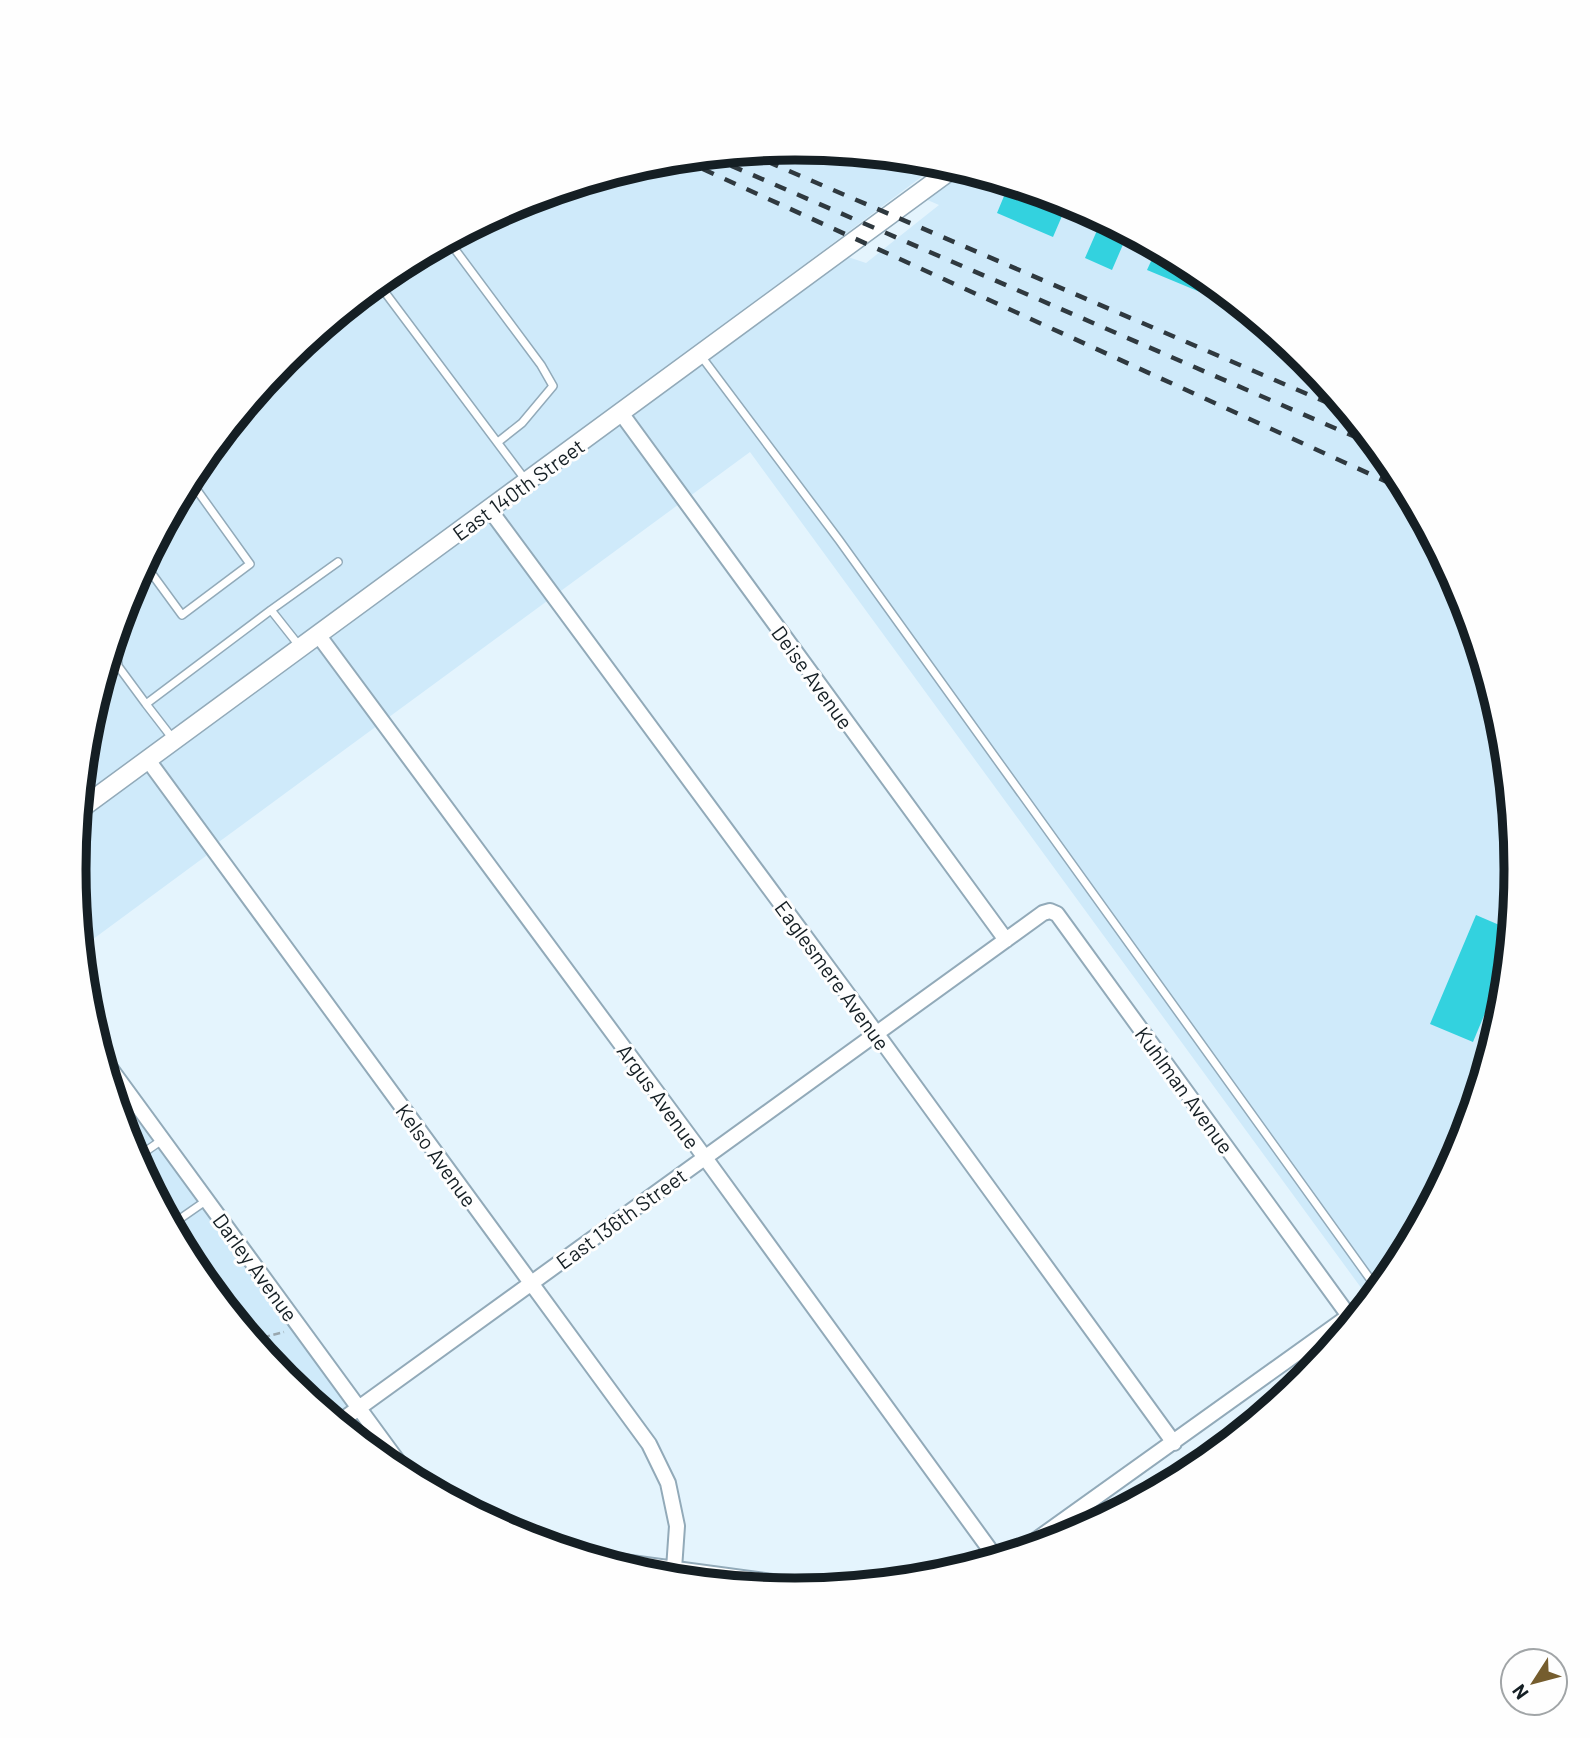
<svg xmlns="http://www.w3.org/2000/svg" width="1590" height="1738" viewBox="0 0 1590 1738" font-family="Barlow,sans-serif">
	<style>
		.built { fill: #cfeafa }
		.building { fill: #33d2df }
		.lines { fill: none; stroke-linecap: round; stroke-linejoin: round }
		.service-casing { stroke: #92aab9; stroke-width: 10 }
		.minor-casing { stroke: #92aab9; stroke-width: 18 }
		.tertiary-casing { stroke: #92aab9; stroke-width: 21 }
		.path { stroke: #99a7ae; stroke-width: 2.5; stroke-dasharray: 7 3.5; stroke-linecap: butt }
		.service { stroke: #fff; stroke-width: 7 }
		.minor { stroke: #fff; stroke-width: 14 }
		.tertiary { stroke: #fff; stroke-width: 18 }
		.rail { stroke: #2f393f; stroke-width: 4.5; stroke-dasharray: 12 12; stroke-linecap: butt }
		.labels { text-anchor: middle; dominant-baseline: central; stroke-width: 6; stroke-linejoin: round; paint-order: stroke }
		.street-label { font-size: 21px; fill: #151f24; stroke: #fefefe }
		.rim { fill: none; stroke: #151f24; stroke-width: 9 }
	</style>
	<rect width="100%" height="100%" fill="#e4f4fd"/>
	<path class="built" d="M 795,148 L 940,163 L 80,807 L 87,728 L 129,593 L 195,468 L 285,359 L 394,269 L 519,202 L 655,161 Z
		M 955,167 L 1071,203 L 1196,269 L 1305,359 L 1395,468 L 1462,593 L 1503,729 L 1516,869 L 1503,1010 L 1461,1145 L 1395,1270 L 1370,1300 L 750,452 L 212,847 L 214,850 L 81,948 L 74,869 L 79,810 L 839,254 L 866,263 L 939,205 L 916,195 Z
		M 102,1057 L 359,1408 L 338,1423 L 285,1379 L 195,1270 L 128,1145 Z"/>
	<path class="building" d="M 1009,184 L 1068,202 L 1053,237 L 997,213 Z
		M 1102,219 L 1128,233 L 1112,270 L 1085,258 Z
		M 1157,248 L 1196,269 L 1206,277 L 1200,292 L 1147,270 Z
		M 1476,915 L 1511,930 L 1508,958 L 1473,1042 L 1430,1024 Z"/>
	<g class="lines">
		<g class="service-casing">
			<path id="service" d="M 448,240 L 541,365 L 553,386 L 522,423 L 498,442
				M 378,283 L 527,482
				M 701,356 L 839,540 L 1378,1290
				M 144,563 L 182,615 L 250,564 L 189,479
				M 271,610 L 338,562
				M 107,665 L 118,666 L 117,655 L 112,648
				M 118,666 L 146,704
				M 173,739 L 146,704 L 271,610 L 301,648
				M 118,1110 L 133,1099
				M 136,1158 L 162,1140
				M 171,1225 L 207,1200"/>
		</g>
		<g class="minor-casing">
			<path id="minor" d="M 621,413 L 1006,940
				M 490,510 L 866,1019 L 1174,1443
				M 319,636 L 695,1144 L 996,1558
				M 148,760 L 649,1444 L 668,1483 L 677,1526 L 674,1569
				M 102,1057 L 410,1478
				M 338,1423 L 1043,913 L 1050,911 L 1057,914 L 1349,1316 L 1022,1550
				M 594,1558 L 818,1588"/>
		</g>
		<g class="tertiary-casing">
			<path id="tertiary" d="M 79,810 L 955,167"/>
		</g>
		<path class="path" d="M 253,1340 L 284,1332"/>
		<use href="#service" class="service"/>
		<use href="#minor" class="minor"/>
		<use href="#tertiary" class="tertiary"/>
		<path class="rail" d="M 745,152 L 1349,412
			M 709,156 L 1376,446
			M 681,159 L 1407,491"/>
	</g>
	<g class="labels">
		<g class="street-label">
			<text transform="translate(518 489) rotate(-36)">East 140th Street</text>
			<text transform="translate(813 677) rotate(54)">Deise Avenue</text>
			<text transform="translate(833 975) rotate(54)">Eaglesmere Avenue</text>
			<text transform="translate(1185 1090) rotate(54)">Kuhlman Avenue</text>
			<text transform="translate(659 1096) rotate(54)">Argus Avenue</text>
			<text transform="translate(437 1155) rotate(54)">Kelso Avenue</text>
			<text transform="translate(621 1218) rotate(-36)">East 136th Street</text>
			<text transform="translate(256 1267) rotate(54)">Darley Avenue</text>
		</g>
	</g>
	<path d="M0 0H1590V1738H0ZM86 869a709 709 0 1 1 1418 0a709 709 0 1 1-1418 0Z" fill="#fefefe" fill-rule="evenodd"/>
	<path class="rim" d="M86 869a709 709 0 1 1 1418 0a709 709 0 1 1-1418 0Z"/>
	<g transform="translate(1534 1682) rotate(234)"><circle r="33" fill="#fefefe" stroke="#a1a5a7" stroke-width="2"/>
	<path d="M0-5L12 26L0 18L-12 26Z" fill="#755d2e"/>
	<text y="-10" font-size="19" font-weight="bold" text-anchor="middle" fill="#151f24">N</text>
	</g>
</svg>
